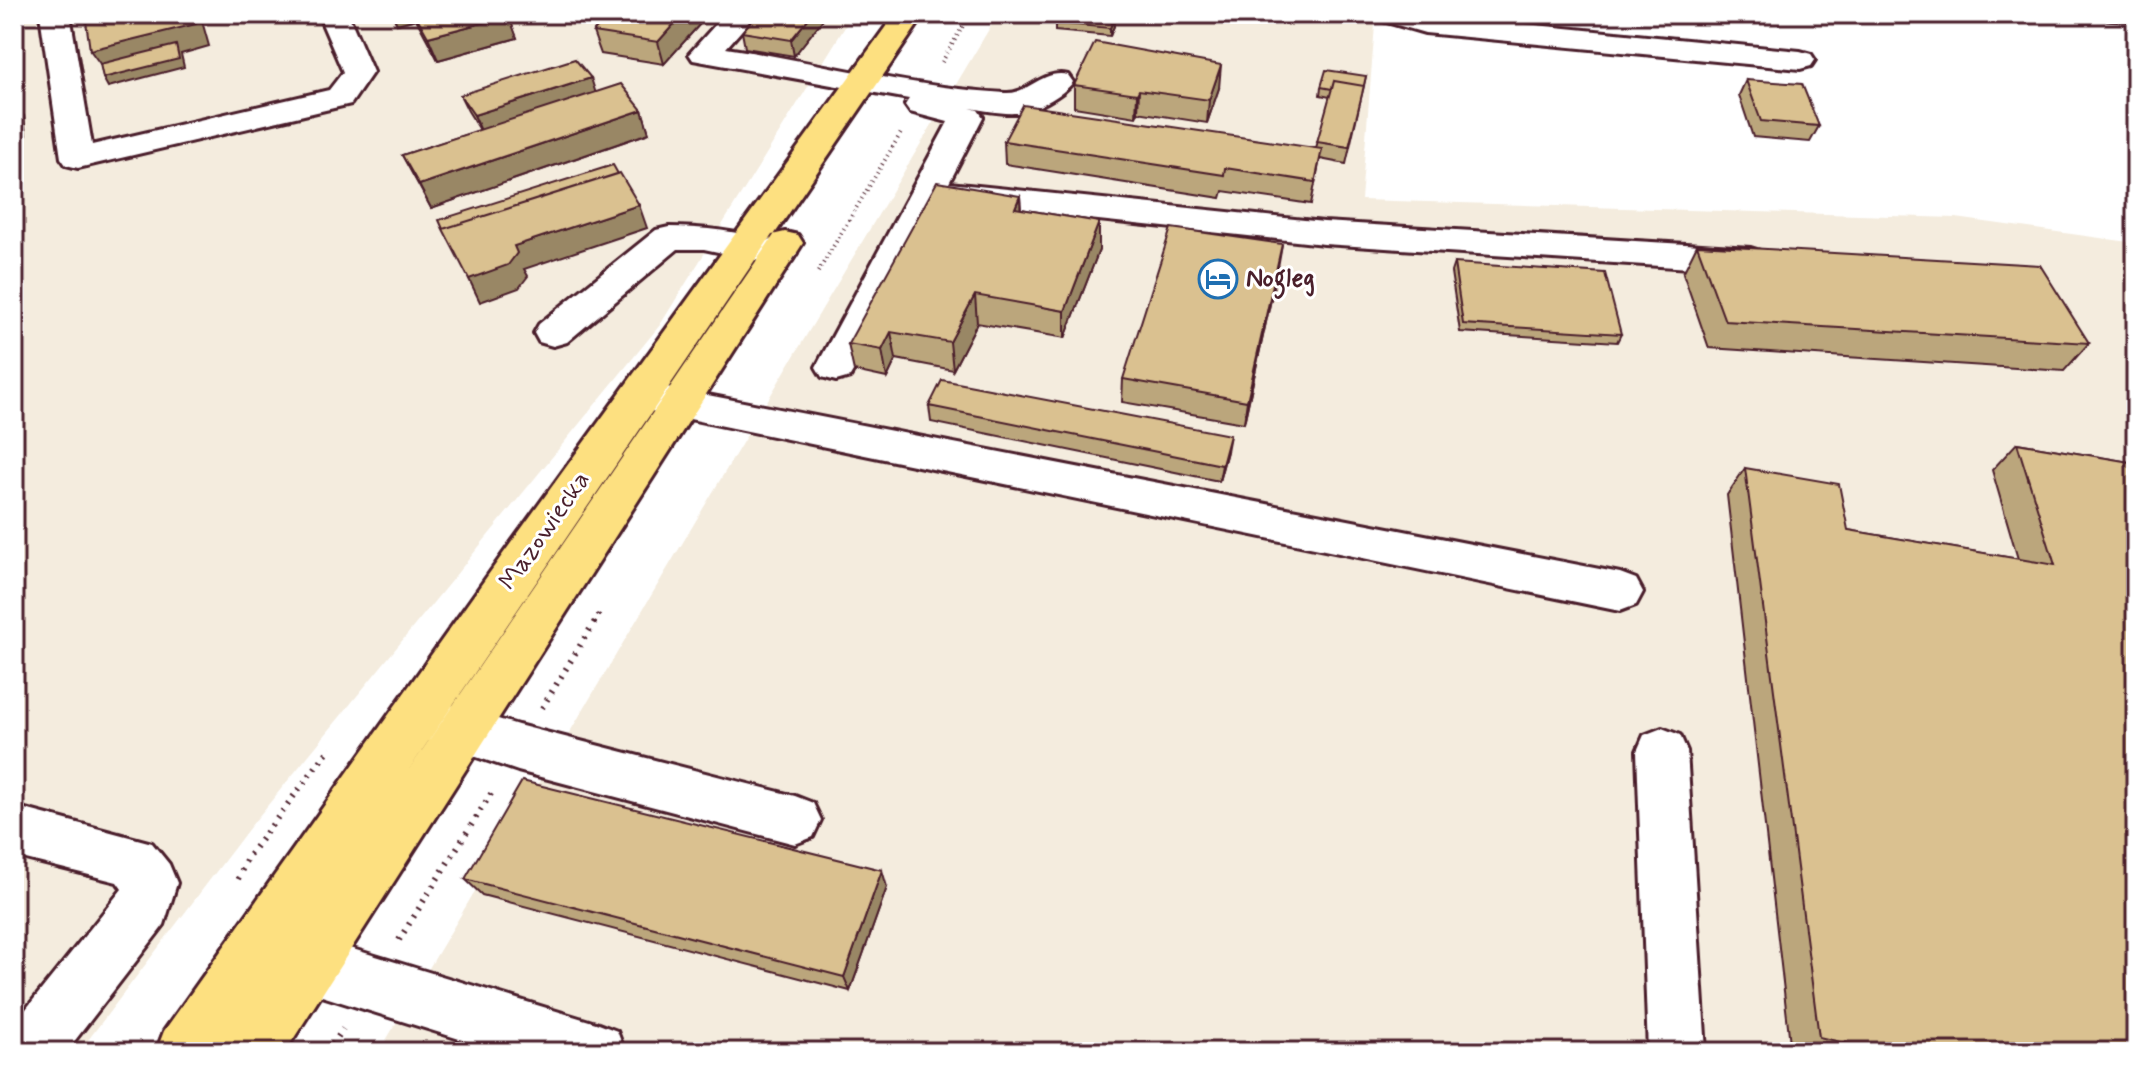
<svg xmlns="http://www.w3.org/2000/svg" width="2150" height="1066" viewBox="0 0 2150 1066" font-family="Mynerve,sans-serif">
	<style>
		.built { fill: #f4ecde }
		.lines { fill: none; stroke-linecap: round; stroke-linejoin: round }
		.minor-casing { stroke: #4a1f2b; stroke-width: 6 }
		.major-casing { stroke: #4a1f2b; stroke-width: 6 }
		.path-far2 { stroke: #4a1f2b; stroke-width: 4; stroke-dasharray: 1 4; stroke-linecap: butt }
		.path-far1 { stroke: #4a1f2b; stroke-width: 5; stroke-dasharray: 2 6; stroke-linecap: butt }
		.path { stroke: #4a1f2b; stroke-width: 6; stroke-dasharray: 2 7; stroke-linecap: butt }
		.minor { fill: #fff; fill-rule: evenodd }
		.major { fill: #fde080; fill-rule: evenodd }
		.wall { fill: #bba67c; stroke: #4a1f2b; stroke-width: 2 }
		.shaded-wall { fill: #998765; stroke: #4a1f2b; stroke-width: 2 }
		.building { fill: #dac190; stroke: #4a1f2b; stroke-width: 2 }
		.labels { text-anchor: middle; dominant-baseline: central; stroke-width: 6; stroke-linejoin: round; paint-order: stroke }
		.poi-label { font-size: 26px; font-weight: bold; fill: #4a1f2b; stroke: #fff; text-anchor: start }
		.street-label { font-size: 26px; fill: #4a1f2b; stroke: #fff }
	</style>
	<rect width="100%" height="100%" fill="#fff"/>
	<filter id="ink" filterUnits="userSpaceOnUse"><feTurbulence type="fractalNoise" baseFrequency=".0125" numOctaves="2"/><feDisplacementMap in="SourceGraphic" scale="16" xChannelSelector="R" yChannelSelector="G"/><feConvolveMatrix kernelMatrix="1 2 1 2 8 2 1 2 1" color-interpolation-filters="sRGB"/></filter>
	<g filter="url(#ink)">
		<path class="built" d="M 14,14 L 853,14 L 660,325 L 250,827 L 79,1052 L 14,1052 Z
			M 998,14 L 1386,14 L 1375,25 L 1361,200 L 1956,218 L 2136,243 L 2136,1052 L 379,1052 Z"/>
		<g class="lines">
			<g class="minor-casing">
				<path id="minor" d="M 40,14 L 70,14 L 92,145 L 329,90 L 343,72 L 318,14 L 348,14 L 373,72 L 351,104 L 78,168 L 66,165 L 61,158 Z
					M 725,14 L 756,14 L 726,48 C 819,62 912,88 1005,93 C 1028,95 1042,69 1068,75 L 1073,82 C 1064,95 1032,112 1016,113 C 1001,114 984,110 970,108 L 978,110 L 983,117 L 949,183 L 1324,222 L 1751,248 L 1764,252 L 1769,260 L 1764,268 L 1751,272 L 1324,244 L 939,203 L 856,367 L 850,377 L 836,381 L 822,377 L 816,367 L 948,122 L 910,112 L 905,105 L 909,99 L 693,60 L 689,54 Z
					M 1375,14 L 1422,14 L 1800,51 L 1811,54 L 1815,60 L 1811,66 L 1800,69 L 1425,33 L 1380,20 Z
					M 669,227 C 711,227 751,234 792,245 L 797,253 L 792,261 L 779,265 L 704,249 L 678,249 L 567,342 L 553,346 L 539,342 L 534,333 L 539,324 L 656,230 Z
					M 641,382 L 1620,573 L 1636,579 L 1643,592 L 1636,605 L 1620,611 L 627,406 L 621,396 L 627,386 Z
					M 431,699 L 518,725 L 795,796 L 813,803 L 821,820 L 813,837 L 795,844 L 518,771 L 414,736 L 406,721 L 414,706 Z
					M 1662,728 L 1680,735 L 1687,751 L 1706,1052 L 1648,1052 L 1637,751 L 1644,735 Z
					M 14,806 L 152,843 L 169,864 L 177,883 L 164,925 L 66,1052 L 14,1052 L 14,1024 L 122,889 L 117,882 L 14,856 Z
					M 277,926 L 596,1023 L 617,1031 L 625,1052 L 501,1052 L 277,982 L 257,974 L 249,954 L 257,934 Z"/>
			</g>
			<g class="major-casing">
				<path id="major" d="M 895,14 L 925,14 L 406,774 L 772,235 L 785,232 L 798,235 L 803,243 L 285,1052 L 222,1052 L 224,1045 L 220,1052 L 156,1052 L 164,1031 L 503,554 Z"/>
			</g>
			<path class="path-far2" d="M 942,62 L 970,14
				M 818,272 L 901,133"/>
			<path class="path-far1" d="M 594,623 L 601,611"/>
			<path class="path" d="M 542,708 L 595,621
				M 238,879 L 247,858 L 331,747
				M 399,940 L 494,789
				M 328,1052 L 343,1029"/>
			<use href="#minor" class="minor"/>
			<use href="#major" class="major"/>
		</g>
		<path class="wall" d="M 392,14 L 507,14 L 517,38 L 438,60 L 416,19 L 397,24 Z
			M 611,14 L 709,14 L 664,64 L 601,54 L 593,32 Z
			M 757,14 L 827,14 L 794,56 L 745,48 L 742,32 Z
			M 1976,14 L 2031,14 L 2028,19 Z
			M 2077,14 L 2134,14 L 2128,22 L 2080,19 Z
			M 1114,17 L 1114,26 L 1110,36 L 1055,31 L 1055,23 Z
			M 1366,76 L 1346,164 L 1320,159 L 1311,204 L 1223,191 L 1221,198 L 1005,164 L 1004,141 L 1316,148 L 1330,97 L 1320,95 L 1321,87 Z
			M 1746,80 L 1819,126 L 1810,142 L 1753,137 L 1739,95 Z
			M 1074,85 L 1219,88 L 1207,123 L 1138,112 L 1136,117 L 1074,107 Z
			M 596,92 L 642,110 L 649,133 L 431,208 L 402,155 L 480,130 L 468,111 L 460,95 Z
			M 1020,196 L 1021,209 L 1099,222 L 1099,250 L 1065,338 L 977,323 L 953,370 L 896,359 L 887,378 L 854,371 L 848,344 Z
			M 1697,245 L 2089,343 L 2064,371 L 1709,348 L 1683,273 Z
			M 1454,263 L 1621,334 L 1617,342 L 1460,332 L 1451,272 Z
			M 1278,267 L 1244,423 L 1122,402 L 1123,379 Z
			M 929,406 L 1227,451 L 1219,481 L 931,422 Z
			M 2017,443 L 2136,463 L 2136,1052 L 1791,1052 L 1727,495 L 1745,468 L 1848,530 L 2018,559 L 1992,470 Z
			M 465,879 L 887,887 L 850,991 L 482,895 Z"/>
		<path class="shaded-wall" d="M 193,14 L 200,14 L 209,46 L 181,54 L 184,67 L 108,87 L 103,78 L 106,72 L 90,50 Z
			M 392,14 L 414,14 L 416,19 L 397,24 Z
			M 683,14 L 709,14 L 664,64 L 658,42 Z
			M 812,14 L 827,14 L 794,56 L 791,40 Z
			M 509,16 L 517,38 L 438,60 L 428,37 Z
			M 1114,17 L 1114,26 L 1110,36 L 1110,28 Z
			M 14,46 L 20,111 L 24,116 L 26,137 L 14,141 Z
			M 1221,65 L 1219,88 L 1207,123 L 1209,100 Z
			M 591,78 L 596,94 L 481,131 L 474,115 Z
			M 1139,90 L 1138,112 L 1136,117 L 1137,94 Z
			M 642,110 L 649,133 L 431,208 L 419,185 Z
			M 1020,196 L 1021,224 L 1015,208 Z
			M 639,205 L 647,228 L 524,269 L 528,276 L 519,288 L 480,302 L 469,279 L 514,246 Z
			M 1099,222 L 1099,250 L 1065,338 L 1065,311 Z
			M 1282,244 L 1278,267 L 1244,423 L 1247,401 Z
			M 975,295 L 977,323 L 953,370 L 950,342 Z
			M 891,332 L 896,359 L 887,378 L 882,350 Z
			M 1230,435 L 1227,451 L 1219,481 L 1222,465 Z
			M 882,870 L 887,887 L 850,991 L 844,977 Z"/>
		<path class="building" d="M 85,14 L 193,14 L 196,24 L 90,50 Z
			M 415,14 L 507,14 L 509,16 L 428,37 Z
			M 611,14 L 683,14 L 658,42 L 593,32 Z
			M 757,14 L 812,14 L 791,40 L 742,32 Z
			M 1060,14 L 1105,14 L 1104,16 L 1114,17 L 1110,28 L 1055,23 Z
			M 1095,42 L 1221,65 L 1209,100 L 1139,90 L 1137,94 L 1074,85 Z
			M 176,45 L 179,59 L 103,78 L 100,64 Z
			M 575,59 L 591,78 L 474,115 L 460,95 Z
			M 1326,70 L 1366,76 L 1362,94 L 1364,86 L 1334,81 L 1332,89 L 1321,87 Z
			M 1746,80 L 1802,84 L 1819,126 L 1761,121 Z
			M 1334,81 L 1364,86 L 1349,147 L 1317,142 Z
			M 621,84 L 642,110 L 419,185 L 402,155 Z
			M 1023,105 L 1322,149 L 1315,182 L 1225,168 L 1224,175 L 1004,141 Z
			M 613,165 L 618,174 L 443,229 L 439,220 Z
			M 620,173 L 639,205 L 514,246 L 517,253 L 508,265 L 469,279 L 443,229 Z
			M 937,182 L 1020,196 L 1015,208 L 1099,222 L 1065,311 L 975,295 L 950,342 L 891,332 L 882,350 L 848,344 Z
			M 1171,228 L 1282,244 L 1247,401 L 1123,379 Z
			M 1697,245 L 2040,265 L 2089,343 L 1725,321 Z
			M 1454,263 L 1605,273 L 1621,334 L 1463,324 Z
			M 942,380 L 1230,435 L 1222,465 L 929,406 Z
			M 2017,443 L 2136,463 L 2136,1052 L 1883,1052 L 1819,1037 L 1745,468 L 1839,484 L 1848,530 L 2055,565 Z
			M 522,781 L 882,870 L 844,977 L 465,879 Z"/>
	</g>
	<defs>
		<g id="hotel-ring" transform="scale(2)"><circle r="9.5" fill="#fff" stroke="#1f6fb2" stroke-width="1.5"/><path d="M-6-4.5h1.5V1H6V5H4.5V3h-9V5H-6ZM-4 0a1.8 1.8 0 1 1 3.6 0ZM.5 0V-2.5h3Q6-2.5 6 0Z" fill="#1f6fb2"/></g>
	</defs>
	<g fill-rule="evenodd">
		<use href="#hotel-ring" x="1218" y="279"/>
	</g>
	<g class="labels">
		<g class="poi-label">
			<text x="1246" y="279">Nogleg</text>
		</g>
		<g class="street-label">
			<text transform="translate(545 531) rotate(-55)">Mazowiecka</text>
		</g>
	</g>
	<rect width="2150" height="1066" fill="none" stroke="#fff" stroke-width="48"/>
	<rect x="24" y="24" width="2102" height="1018" fill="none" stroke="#4a1f2b" stroke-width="3" filter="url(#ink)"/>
</svg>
